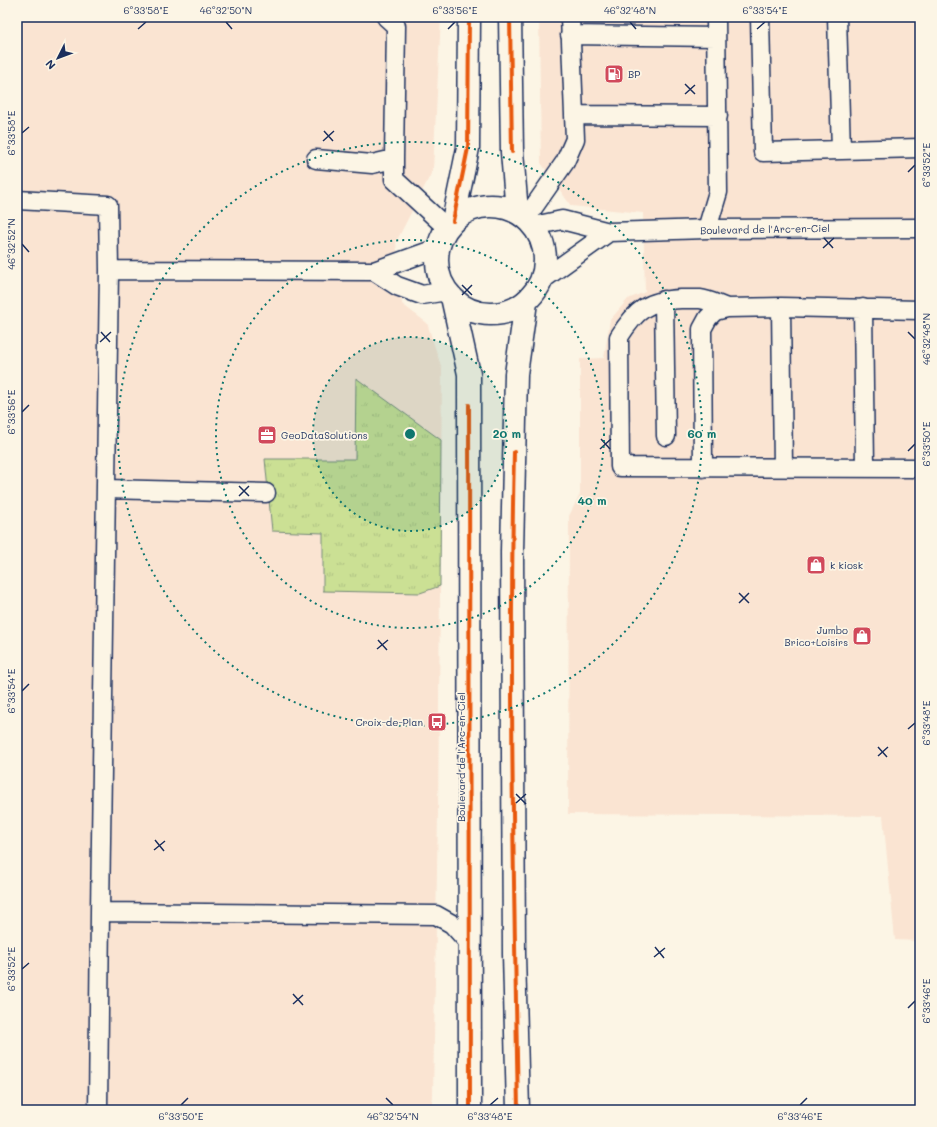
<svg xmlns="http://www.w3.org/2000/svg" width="937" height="1127" viewBox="0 0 937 1127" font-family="Mali,sans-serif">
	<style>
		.built { fill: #fae4d2 }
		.park { fill: url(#park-tufts); stroke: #738879 }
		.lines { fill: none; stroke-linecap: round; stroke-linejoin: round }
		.service-casing { stroke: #1b2f5e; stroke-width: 21 }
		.secondary-casing { stroke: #1b2f5e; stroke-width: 25 }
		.service { stroke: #fcf5e5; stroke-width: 18 }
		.secondary { stroke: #fcf5e5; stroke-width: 22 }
		.cycleway-casing { stroke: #fcf5e5; stroke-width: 6 }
		.cycleway { stroke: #e8590c; stroke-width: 4 }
		.ticks { fill: none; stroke: #1b2f5e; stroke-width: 1.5 }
		.ring { fill: none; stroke: #0f766e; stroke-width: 2; stroke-dasharray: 2 4 }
		.labels { text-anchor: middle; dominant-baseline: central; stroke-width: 3.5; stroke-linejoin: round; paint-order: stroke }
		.poi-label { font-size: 10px; fill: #1b2f5e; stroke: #fcf5e5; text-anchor: start }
		.street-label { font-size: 10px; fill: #1b2f5e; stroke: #fcf5e5 }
		.centre { fill: #0f766e; stroke: #fcf5e5; stroke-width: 2 }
		.ring-label { font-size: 12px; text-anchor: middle; font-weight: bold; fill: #0f766e; stroke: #fcf5e5; stroke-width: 3.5; stroke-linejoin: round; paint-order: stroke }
		.neatline { fill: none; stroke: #1b2f5e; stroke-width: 1.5 }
		.ticks-label { font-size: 10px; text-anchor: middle; fill: #1b2f5e }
	</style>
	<defs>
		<pattern id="park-tufts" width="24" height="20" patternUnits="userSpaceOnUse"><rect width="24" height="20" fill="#cbe094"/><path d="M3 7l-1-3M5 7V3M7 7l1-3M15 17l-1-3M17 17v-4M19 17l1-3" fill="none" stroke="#aec082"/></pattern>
	</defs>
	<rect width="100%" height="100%" fill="#fcf5e5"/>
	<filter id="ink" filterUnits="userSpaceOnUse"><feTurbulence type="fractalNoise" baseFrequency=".025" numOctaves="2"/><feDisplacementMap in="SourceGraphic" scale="8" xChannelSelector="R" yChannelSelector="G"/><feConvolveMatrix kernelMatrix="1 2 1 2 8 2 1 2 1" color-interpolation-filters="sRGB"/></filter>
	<g filter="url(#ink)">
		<path class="built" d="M 17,17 L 441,17 L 433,170 L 396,242 L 402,304 L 427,323 L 442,369 L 438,814 L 433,1095 L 431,1110 L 17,1110 Z
			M 539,17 L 920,17 L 920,941 L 895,940 L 883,816 L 568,814 L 569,516 L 580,494 L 580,359 L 604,358 L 610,320 L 628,299 L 645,292 L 643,213 L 571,206 L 541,163 Z"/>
		<path class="park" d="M 356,378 L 441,440 L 440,586 L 420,593 L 323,591 L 323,533 L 272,531 L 265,459 L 355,459 Z"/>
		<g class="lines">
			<g class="service-casing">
				<path id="service" d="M 760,17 L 763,152 L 920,148
					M 837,17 L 841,150
					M 570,35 L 716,37
					M 574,115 L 718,116
					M 316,159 L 372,164 L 394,159 L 396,26 L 386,17
					M 394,159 L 394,179 L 447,228
					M 17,200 L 108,205 L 109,270
					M 526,218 L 565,162 L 575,139 L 570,17
					M 534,226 L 562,220 L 609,232 L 707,229 L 920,228
					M 707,229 L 718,192 L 716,17
					M 438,248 L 374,271 L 109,270 L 100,912 L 436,915 L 452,924 L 469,943
					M 374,271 L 397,286 L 422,295 L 447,291
					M 542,280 L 609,232
					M 664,300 L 666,436
					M 781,307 L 783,467
					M 727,308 C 718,305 709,300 700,299 C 694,299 687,299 681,299 C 648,300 636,310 619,337 L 620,467 L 920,468
					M 863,308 L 865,467
					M 703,468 L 702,329 L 708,318 L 715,311 L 727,308 L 781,307 L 920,310
					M 106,489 L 266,493
					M 98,1110 L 100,912"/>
			</g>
			<g class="secondary-casing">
				<path id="secondary" d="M 510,17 L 512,152 L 517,212
					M437 260a54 54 0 1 1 108 0a54 54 0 1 1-108 0Z
					M 453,221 L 468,148 L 469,17
					M 452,297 L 469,374 L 470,1110
					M 518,1110 L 514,954 L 512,552 L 516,374 L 526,302"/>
			</g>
			<use href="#service" class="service"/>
			<use href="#secondary" class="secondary"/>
			<g class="cycleway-casing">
				<path id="cycleway" d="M 510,17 L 512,152
					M 453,221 L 468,148 L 469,17
					M 469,405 L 470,1110
					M 514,452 C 509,671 514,891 518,1110"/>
			</g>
			<use href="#cycleway" class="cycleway"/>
		</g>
	</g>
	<path class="ticks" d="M 226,22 L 232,29M 630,22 L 636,29M 138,29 L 146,22M 448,29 L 455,22M 757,29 L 765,22M 685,84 L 695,94M 685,94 L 695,85M 324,131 L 333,141M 22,133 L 29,127M 323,141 L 334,131M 908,172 L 915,165M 824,238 L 833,248M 22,244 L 29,252M 823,248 L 834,238M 462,285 L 472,295M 462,295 L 472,285M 101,332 L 110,342M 908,332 L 915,339M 100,342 L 111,332M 22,412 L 29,405M 601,439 L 610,449M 600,449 L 611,439M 908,451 L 915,444M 239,486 L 249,496M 239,496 L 249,486M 739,593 L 749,603M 739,603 L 749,593M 378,640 L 387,650M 377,649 L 388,640M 22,691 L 29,684M 908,729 L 915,723M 878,747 L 887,757M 878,756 L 888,747M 516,794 L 526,804M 516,803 L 526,794M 155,840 L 164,851M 154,850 L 165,841M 655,947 L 664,958M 654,957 L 665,948M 22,969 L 29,963M 293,994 L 303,1005M 293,1004 L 303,995M 908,1008 L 915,1001M 386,1098 L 393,1105M 181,1105 L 188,1098M 490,1105 L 498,1098M 800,1105 L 807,1098"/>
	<circle cx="410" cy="434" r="97" fill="#0f766e" fill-opacity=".12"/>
	<g class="ring">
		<circle cx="410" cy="434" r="97"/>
		<circle cx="410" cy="434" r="194"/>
		<circle cx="410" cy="434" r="292"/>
	</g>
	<defs>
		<g id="fuel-square" transform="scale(1)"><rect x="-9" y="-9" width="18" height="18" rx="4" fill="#d1495b" stroke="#fcf5e5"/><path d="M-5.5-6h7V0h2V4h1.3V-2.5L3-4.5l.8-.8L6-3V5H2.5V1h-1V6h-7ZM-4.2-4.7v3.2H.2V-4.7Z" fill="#fff"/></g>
		<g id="office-square" transform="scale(1)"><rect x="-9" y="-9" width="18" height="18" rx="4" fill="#d1495b" stroke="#fcf5e5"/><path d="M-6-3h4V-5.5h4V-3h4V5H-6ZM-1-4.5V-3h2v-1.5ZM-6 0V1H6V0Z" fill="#fff"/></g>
		<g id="shop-square" transform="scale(1)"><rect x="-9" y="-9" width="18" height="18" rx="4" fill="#d1495b" stroke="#fcf5e5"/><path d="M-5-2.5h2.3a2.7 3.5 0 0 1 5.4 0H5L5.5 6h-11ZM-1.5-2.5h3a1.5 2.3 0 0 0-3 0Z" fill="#fff"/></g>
		<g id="bus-square" transform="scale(1)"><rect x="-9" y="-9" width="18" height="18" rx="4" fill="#d1495b" stroke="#fcf5e5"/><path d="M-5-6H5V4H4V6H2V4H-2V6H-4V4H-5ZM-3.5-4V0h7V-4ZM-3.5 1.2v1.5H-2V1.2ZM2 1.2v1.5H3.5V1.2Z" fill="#fff"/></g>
	</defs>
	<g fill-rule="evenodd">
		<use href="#fuel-square" x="614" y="74"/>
		<use href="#office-square" x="267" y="435"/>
		<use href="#shop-square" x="816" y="565"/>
		<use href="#shop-square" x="862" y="636"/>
		<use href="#bus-square" x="437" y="722"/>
	</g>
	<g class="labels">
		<g class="poi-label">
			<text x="628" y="74">BP</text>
			<text x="281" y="435">GeoDataSolutions</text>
			<text x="830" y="565">k kiosk</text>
			<text x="848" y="630" text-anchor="end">Jumbo<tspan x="848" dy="12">Brico+Loisirs</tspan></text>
			<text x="423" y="722" text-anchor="end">Croix-de-Plan</text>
		</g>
		<g class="street-label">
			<text transform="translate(765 229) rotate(-1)">Boulevard de l'Arc-en-Ciel</text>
			<text transform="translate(461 757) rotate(-90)">Boulevard de l'Arc-en-Ciel</text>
		</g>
	</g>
	<circle cx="410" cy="434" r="6" class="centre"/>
	<g class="ring-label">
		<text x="507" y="438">20 m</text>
		<text x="702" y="438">60 m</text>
		<text x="592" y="505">40 m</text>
	</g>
	<rect width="937" height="1127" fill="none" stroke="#fcf5e5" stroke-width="44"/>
	<g transform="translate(58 58) rotate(228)" stroke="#fcf5e5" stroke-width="3" paint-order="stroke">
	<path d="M0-3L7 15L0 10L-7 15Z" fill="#1b2f5e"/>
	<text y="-6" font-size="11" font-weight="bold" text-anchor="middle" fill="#1b2f5e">N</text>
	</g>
	<rect x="22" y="22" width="893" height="1083" class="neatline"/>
	<g class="ticks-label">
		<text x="146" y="14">6°33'58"E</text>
		<text x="226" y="14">46°32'50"N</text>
		<text x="455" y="14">6°33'56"E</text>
		<text x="630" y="14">46°32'48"N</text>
		<text x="765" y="14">6°33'54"E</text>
		<text transform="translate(11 133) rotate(-90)" y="4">6°33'58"E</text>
		<text transform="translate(926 165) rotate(-90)" y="4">6°33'52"E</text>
		<text transform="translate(11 244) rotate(-90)" y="4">46°32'52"N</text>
		<text transform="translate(926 339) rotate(-90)" y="4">46°32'48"N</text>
		<text transform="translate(11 412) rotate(-90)" y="4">6°33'56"E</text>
		<text transform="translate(926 444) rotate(-90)" y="4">6°33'50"E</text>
		<text transform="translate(11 691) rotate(-90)" y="4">6°33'54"E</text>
		<text transform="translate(926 723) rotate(-90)" y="4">6°33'48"E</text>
		<text transform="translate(11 969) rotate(-90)" y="4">6°33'52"E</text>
		<text transform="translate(926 1001) rotate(-90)" y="4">6°33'46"E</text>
		<text x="181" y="1120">6°33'50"E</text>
		<text x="393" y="1120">46°32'54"N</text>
		<text x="490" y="1120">6°33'48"E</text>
		<text x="800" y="1120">6°33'46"E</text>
	</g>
</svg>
